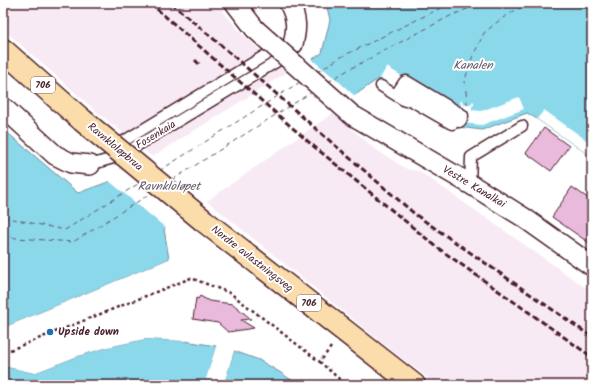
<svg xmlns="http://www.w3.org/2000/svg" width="595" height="388" viewBox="0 0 595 388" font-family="Kalam,sans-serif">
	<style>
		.built { fill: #f8eaf4 }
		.water { fill: #8bd8eb; stroke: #718e9e }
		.pier { fill: #fff }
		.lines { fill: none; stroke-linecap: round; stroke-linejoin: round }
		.ferry { stroke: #5e5665; stroke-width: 1; stroke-dasharray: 5 4; stroke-linecap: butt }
		.building { fill: #e9badc; stroke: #4a1f2b }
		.service-casing { stroke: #4a1f2b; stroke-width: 13 }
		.pedestrian-casing { stroke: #4a1f2b; stroke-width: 17 }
		.minor-casing { stroke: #4a1f2b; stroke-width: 22 }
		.trunk-casing { stroke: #4a1f2b; stroke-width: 25 }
		.path { stroke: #4a1f2b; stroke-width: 2.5; stroke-dasharray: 3 3; stroke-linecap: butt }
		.service { stroke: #fff; stroke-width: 10 }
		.pedestrian { stroke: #fff; stroke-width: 14 }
		.minor { stroke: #fff; stroke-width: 19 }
		.trunk { stroke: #faddab; stroke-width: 22 }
		.rail { stroke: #4a1f2b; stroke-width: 3; stroke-dasharray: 6 3; stroke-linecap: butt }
		.minor-bridge-casing { stroke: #4a1f2b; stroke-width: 22; stroke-linecap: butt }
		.trunk-bridge-casing { stroke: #4a1f2b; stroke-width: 25; stroke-linecap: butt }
		.minor-bridge { stroke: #fff; stroke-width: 19 }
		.trunk-bridge { stroke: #faddab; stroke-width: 22 }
		.poi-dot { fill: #1f6fb2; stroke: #fff; stroke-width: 1.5 }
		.labels { text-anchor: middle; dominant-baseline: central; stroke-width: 4; stroke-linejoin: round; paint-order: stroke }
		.shield { fill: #fff; stroke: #80626b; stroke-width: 1 }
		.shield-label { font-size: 10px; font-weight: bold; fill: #4a1f2b }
		.street-label { font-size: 11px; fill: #4a1f2b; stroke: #fff }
		.poi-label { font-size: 11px; font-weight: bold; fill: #4a1f2b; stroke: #fff; text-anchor: start }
		.water-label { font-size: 12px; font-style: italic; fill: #5e5665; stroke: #fff }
	</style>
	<rect width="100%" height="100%" fill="#fff"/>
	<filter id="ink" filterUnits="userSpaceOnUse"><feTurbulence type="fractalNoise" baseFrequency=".025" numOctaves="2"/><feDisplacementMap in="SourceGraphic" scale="8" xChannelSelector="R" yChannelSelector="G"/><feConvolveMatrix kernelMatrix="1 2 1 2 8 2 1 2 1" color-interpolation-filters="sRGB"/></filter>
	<g filter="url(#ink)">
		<path class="built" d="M 3,3 L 216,3 L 243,35 L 375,149 L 407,169 L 419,171 L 592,292 L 592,385 L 437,385 L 391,350 L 97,112 L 3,29 Z"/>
		<path class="water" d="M 326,3 L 592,3 L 592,157 L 537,119 L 527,113 L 482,130 L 450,126 L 378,79 L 164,229 L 169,259 L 3,328 L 3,129 L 78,193 L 108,182 L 145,163 L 322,53 L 330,20 Z
			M 145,339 L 185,341 L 216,346 L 207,379 L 224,384 L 234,351 L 259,360 L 281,373 L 299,385 L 3,385 L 3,366 L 34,373 L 78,356 L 108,347 Z"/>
		<path class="pier" d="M 310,58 L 336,79 L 356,97 L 167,229 L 108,180 L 144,162 Z
			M 387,67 L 418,86 L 412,97 L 380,78 Z
			M 519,97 L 524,109 L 482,125 L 452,122 L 461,108 L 461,105 L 460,103 L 461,100 L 463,104 L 471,104 L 473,101 L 474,102 L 474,105 L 472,106 L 472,110 L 481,111 Z
			M 544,110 L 592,144 L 592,157 L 537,119 Z
			M 169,259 L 169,261 L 3,330 L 3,328 Z
			M 145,337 L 184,339 L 185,341 L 145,339 L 108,347 L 78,356 L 34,373 L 3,366 L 3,364 L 34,371 L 78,354 L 107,345 Z
			M 216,346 L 218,347 L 209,378 L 223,381 L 232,350 L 234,351 L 224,384 L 206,379 Z"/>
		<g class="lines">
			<path class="ferry" d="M 317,72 L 341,57 L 451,3
				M 328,82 L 348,70 L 450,16 L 482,3
				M 467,104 L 465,80 L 472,58 L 484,33 L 501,19 L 528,3
				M 159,171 L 300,82
				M 172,180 L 312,92
				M 3,217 L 65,230 L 141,182
				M 3,237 L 73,242 L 153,192"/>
		</g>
		<path class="building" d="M 544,128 L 569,146 L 551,171 L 526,153 Z
			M 572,187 L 592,201 L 592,245 L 552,217 Z
			M 200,296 L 209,301 L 233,304 L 251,319 L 241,320 L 254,328 L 228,332 L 218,323 L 193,319 L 196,298 L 198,299 Z"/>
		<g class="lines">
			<g class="service-casing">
				<path id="service" d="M 381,86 L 405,101
					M 114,147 L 274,50 L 280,48
					M 90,165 L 120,156 L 286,56 L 288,53
					M 470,184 L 471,157 L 522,126"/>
			</g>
			<g class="pedestrian-casing">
				<path id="pedestrian" d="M 406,83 L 461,116 L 459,120 L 407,91 L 454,119 L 452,122 L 400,92 Z"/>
			</g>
			<g class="minor-casing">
				<path id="minor" d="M 235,3 L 255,29
					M 289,3 C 297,18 297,28 293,44
					M 3,107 L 55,155 L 71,163 L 90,165
					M 352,115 L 470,184 L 523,217 L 592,266"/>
			</g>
			<g class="trunk-casing">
				<path id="trunk" d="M 3,50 L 82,120
					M 204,221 L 414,385"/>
			</g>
			<path class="path" d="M 331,347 L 320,362 L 346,385
				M 10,350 L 191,278 L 230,293 L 320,362"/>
			<use href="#service" class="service"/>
			<use href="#pedestrian" class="pedestrian"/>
			<use href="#minor" class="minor"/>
			<use href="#trunk" class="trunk"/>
			<path class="rail" d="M 150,3 L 311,144 L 438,248 L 592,357
				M 171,3 L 222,46 L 323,135 L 416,215 L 592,337
				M 195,60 L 199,64"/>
			<g class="minor-bridge-casing">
				<path id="minor-bridge" d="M 255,29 L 352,115"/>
			</g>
			<g class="trunk-bridge-casing">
				<path id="trunk-bridge" d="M 82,120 L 204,221"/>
			</g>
			<use href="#minor-bridge" class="minor-bridge"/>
			<use href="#trunk-bridge" class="trunk-bridge"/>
		</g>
	</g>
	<circle class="poi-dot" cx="50" cy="332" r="4"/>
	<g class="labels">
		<g class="shield">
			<rect x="31" y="77" width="24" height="16" rx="3"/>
			<rect x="297" y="295" width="24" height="16" rx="3"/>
		</g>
		<g class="shield-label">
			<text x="43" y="85">706</text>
			<text x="309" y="303">706</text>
		</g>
		<g class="street-label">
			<text transform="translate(156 135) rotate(-31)">Fosenkaia</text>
			<text transform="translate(115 147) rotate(40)">Ravnkloløpbrua</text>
			<text transform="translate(474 187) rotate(31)">Vestre Kanalkai</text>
			<text transform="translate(252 259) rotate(38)">Nordre avlastningsveg</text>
		</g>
		<g class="poi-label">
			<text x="58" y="332">Upside down</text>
		</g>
		<g class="water-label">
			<text x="473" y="65">Kanalen</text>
			<text x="169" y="186">Ravnkloløpet</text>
		</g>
	</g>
	<rect width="595" height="388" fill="none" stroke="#fff" stroke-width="16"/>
	<rect x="8" y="8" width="579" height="372" fill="none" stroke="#4a1f2b" stroke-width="1.5" filter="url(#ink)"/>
</svg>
